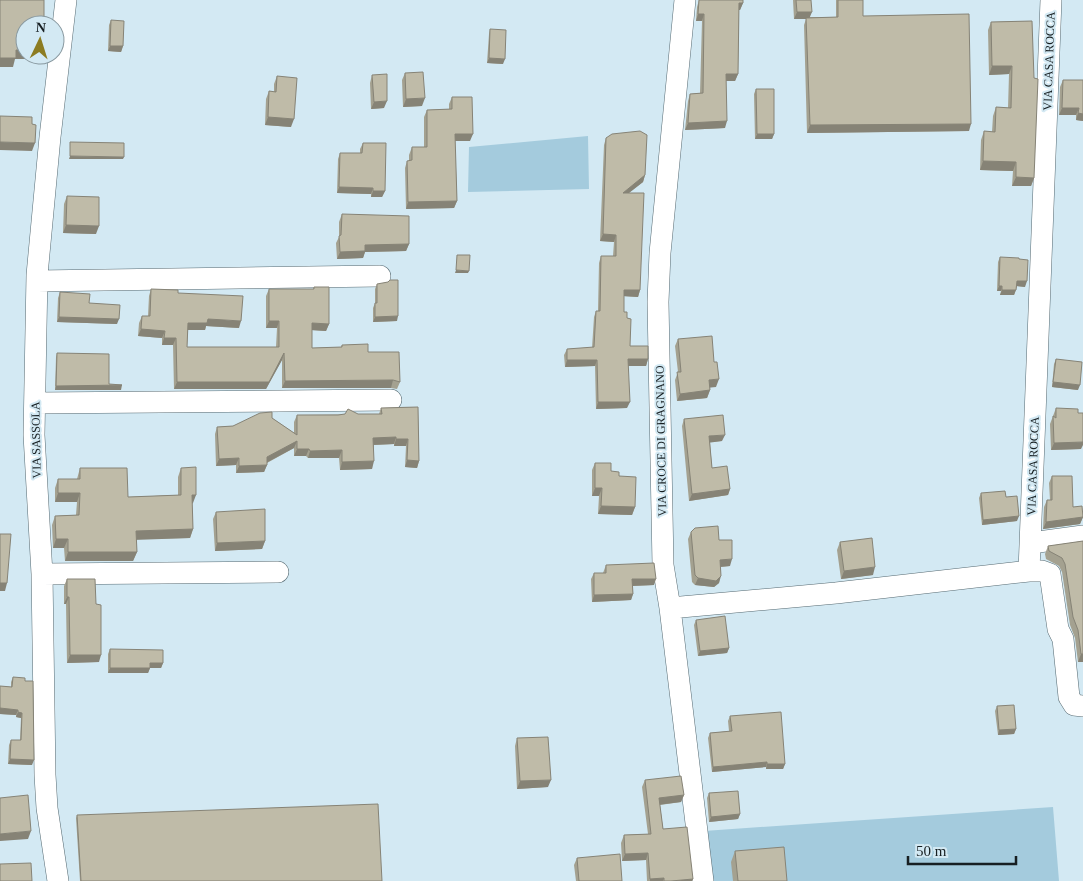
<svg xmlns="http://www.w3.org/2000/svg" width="1083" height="881" viewBox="0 0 1083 881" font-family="'Times New Roman',serif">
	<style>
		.green { fill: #a4cbdd }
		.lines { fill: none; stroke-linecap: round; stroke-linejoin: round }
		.minor-casing { stroke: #566a72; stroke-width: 22 }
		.minor { stroke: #fff; stroke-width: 21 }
		.wall { fill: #a4a190 }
		.shaded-wall { fill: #868376 }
		.building { fill: #bfbba8; stroke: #868376 }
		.labels { text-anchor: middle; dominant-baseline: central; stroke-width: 4; stroke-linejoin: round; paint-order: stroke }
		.street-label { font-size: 12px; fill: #171f22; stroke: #d3e9f3 }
	</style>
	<rect width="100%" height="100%" fill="#d3e9f3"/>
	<path class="green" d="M 588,136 L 589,189 L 468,192 L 469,147 Z
		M 1053,807 L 1059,881 L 711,881 L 704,831 Z"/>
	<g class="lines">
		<g class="minor-casing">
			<path id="minor" d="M 685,0 L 660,253 L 658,302 L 663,565 L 670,608 L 703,881
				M 37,281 L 380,276
				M 35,403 L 391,400
				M 1031,543 L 1083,536
				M 1029,571 L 1051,0
				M 42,574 L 278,572
				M 670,608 L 836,593 L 1029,571 L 1042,571 L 1050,574 L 1058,629 L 1063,639 L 1069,697 L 1074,705 L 1083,706
				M 58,881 L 47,808 L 45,775 L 42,574 L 34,435 L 37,275 L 50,137 L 66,0"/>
		</g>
		<use href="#minor" class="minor"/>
	</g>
	<path class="wall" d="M 699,0 L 743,3 L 740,10 L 739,10 L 738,74 L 735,81 L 726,81 L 725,128 L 685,130 L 688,101 L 690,94 L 700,93 L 702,21 L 696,21 L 697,7 Z
		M 793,0 L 811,0 L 810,17 L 836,17 L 836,0 L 863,0 L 863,16 L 969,131 L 807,133 L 804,25 L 806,19 L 794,19 Z
		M 111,20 L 123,46 L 121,52 L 108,51 L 109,25 Z
		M 1032,21 L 1034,178 L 1031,186 L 1012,186 L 1013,171 L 980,170 L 981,140 L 984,131 L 992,132 L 993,116 L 996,107 L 1008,108 L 1009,74 L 989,75 L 988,30 L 991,22 Z
		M 490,29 L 503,64 L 487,63 L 489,34 Z
		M 405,73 L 422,106 L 403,107 L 402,80 Z
		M 372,75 L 384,108 L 371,109 L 370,83 Z
		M 277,76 L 291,127 L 265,125 L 266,99 L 269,91 L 274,92 L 274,84 Z
		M 1063,80 L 1083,80 L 1083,121 L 1076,120 L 1076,115 L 1059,115 L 1060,87 Z
		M 756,89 L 774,134 L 772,139 L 755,139 L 754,94 Z
		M 452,97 L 470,141 L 455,141 L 457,201 L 454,208 L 406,209 L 405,168 L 407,161 L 409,161 L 409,155 L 412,147 L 424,147 L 424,117 L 427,110 L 449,109 L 449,104 Z
		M 606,138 L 645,175 L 643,182 L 629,193 L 640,290 L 638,297 L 624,296 L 624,312 L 630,346 L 648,359 L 646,366 L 628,366 L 627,408 L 596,409 L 595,366 L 565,367 L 564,355 L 567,349 L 592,348 L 594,317 L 596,311 L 598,311 L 599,263 L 601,256 L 613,256 L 614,242 L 600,241 L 604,145 Z
		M 363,143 L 385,191 L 382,197 L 371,197 L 371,194 L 337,193 L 338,159 L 340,153 L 360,153 L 360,149 Z
		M 67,196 L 96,234 L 63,233 L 64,204 Z
		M 342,214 L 409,244 L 406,251 L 365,252 L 363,258 L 337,259 L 336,243 L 339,237 L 339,222 Z
		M 1000,257 L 1025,287 L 1017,286 L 1014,295 L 1000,295 L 1001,291 L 997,291 L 998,262 Z
		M 377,284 L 397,321 L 373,322 L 373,308 L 375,303 L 375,289 Z
		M 314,287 L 329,324 L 326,331 L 312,330 L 312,348 L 341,347 L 342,345 L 368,352 L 400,382 L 397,389 L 391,388 L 282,388 L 282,360 L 266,389 L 174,389 L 173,345 L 162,345 L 162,338 L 138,336 L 139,323 L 142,316 L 148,316 L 149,296 L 151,289 L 178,293 L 239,328 L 206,326 L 205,330 L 188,330 L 187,347 L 276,347 L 277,328 L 266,328 L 266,296 L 269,289 L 313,289 Z
		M 60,292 L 89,303 L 117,324 L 57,322 L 58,298 Z
		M 678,339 L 716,387 L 710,387 L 710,390 L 707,398 L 677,401 L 675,380 L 678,372 L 675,346 Z
		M 57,353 L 109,384 L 121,390 L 55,390 L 56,357 Z
		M 1056,359 L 1078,390 L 1052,387 L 1054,364 Z
		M 418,407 L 419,461 L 417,468 L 405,467 L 406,446 L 394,446 L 394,444 L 374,445 L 372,469 L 340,470 L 339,458 L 308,458 L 306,456 L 294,456 L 294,448 L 267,463 L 267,465 L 264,472 L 236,473 L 236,465 L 216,466 L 215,434 L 217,427 L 233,426 L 272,418 L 294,433 L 294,422 L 297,415 L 379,414 L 381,408 Z
		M 1056,408 L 1081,449 L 1051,450 L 1050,424 Z
		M 684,419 L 722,441 L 710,442 L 712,468 L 730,489 L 728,495 L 689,501 L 682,426 Z
		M 595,463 L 619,476 L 635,507 L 632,515 L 598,514 L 599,496 L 592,496 L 592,470 Z
		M 80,468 L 128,497 L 178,495 L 178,477 L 181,468 L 193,503 L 192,504 L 193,529 L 190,538 L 136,539 L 137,552 L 133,561 L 65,561 L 64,548 L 53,548 L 52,525 L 55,516 L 76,515 L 77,502 L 55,502 L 55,488 L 58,479 L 77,479 Z
		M 1052,476 L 1073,507 L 1083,517 L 1080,524 L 1043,529 L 1044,507 L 1047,500 L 1050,500 L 1049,483 Z
		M 981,493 L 1006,497 L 1017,521 L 982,525 L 979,498 Z
		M 216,512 L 265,541 L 262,549 L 215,551 L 213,519 Z
		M 691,532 L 719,540 L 730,566 L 721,567 L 719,583 L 714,587 L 695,585 L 692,582 L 688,539 Z
		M 1083,541 L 1083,662 L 1078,662 L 1075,638 L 1070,625 L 1062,572 L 1059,566 L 1046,559 L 1045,554 L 1048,546 Z
		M 840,542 L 873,575 L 841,579 L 837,550 Z
		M 606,565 L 654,585 L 633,586 L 633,594 L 631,600 L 592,602 L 591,579 L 594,573 L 603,573 Z
		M 67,579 L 99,662 L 67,663 L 66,604 L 64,604 L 64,586 Z
		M 696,620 L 729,648 L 727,653 L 698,656 L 694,625 Z
		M 110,649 L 163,663 L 161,668 L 150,668 L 148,673 L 108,673 L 108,654 Z
		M 13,677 L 25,681 L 32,765 L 8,764 L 9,745 L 11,740 L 20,740 L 21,718 L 16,717 L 16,715 L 0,714 L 0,686 L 11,687 L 11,682 Z
		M 997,706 L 1016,729 L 1014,734 L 998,735 L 995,711 Z
		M 730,716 L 785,764 L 783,769 L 766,769 L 766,767 L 712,772 L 708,738 L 710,733 L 729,731 L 728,721 Z
		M 517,738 L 548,787 L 517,789 L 515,746 Z
		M 645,780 L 684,795 L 681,802 L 660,805 L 663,829 L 693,879 L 692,881 L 647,881 L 646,860 L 622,861 L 621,843 L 624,835 L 648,834 L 642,787 Z
		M 709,793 L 740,814 L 738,819 L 709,822 L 707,798 Z
		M 77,815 L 382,881 L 80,881 L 76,818 Z
		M 735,851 L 787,881 L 733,881 L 731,862 Z
		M 577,858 L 622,881 L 576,881 L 574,865 Z"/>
	<path class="shaded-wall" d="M 739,3 L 743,3 L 740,10 L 737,10 Z
		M 797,12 L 812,12 L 809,19 L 794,19 Z
		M 698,14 L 704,14 L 702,21 L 696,21 Z
		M 44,18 L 41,25 L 35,25 Z
		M 110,46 L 123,46 L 121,52 L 108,51 Z
		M 16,50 L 25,50 L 25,55 L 41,55 L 39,59 L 15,59 L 13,67 L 0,67 L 0,58 Z
		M 489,58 L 505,59 L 503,64 L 487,63 Z
		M 992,66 L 1012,66 L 1009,74 L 989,75 Z
		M 726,74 L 738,74 L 735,81 L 723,81 Z
		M 425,98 L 422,106 L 403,107 L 406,99 Z
		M 387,101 L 384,108 L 371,109 L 374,102 Z
		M 1062,108 L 1079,108 L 1076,115 L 1059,115 Z
		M 1078,113 L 1083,114 L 1083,121 L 1076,120 Z
		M 268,117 L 294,119 L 291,127 L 265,125 Z
		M 727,121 L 725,128 L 685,130 L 688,123 Z
		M 971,124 L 969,131 L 807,133 L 810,125 Z
		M 455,134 L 473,134 L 470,141 L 452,141 Z
		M 757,134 L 774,134 L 772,139 L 755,139 Z
		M 0,142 L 35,143 L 32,151 L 0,150 Z
		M 70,156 L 124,157 L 123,159 L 69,159 Z
		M 983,161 L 1016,162 L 1013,171 L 980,170 Z
		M 645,175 L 643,182 L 621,199 L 623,193 Z
		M 1016,177 L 1034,178 L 1031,186 L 1012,186 Z
		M 339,187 L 373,188 L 371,194 L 337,193 Z
		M 373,191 L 385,191 L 382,197 L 371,197 Z
		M 457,201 L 454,208 L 406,209 L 408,202 Z
		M 66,225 L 99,226 L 96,234 L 63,233 Z
		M 603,234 L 616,235 L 614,242 L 600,241 Z
		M 409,244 L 406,251 L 365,252 L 363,258 L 337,259 L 340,252 L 365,245 Z
		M 456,270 L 469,271 L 468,273 L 455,273 Z
		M 1017,281 L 1027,281 L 1025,287 L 1015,286 Z
		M 999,286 L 1002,286 L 1001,291 L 997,291 Z
		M 624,290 L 640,290 L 638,297 L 621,296 Z
		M 1002,290 L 1016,290 L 1014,295 L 1000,295 Z
		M 398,316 L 397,321 L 373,322 L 375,317 Z
		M 59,317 L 119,319 L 117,324 L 57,322 Z
		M 208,319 L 241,321 L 239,328 L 206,326 L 205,330 L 185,330 L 188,323 Z
		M 269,321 L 279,321 L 277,328 L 266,328 Z
		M 312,323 L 329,324 L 326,331 L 310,330 Z
		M 141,329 L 165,331 L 162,338 L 138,336 Z
		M 164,338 L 176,338 L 173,345 L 162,345 Z
		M 284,353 L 282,360 L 266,389 L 174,389 L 177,382 Z
		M 628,359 L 648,359 L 646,366 L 625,366 Z
		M 567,360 L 597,360 L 595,366 L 565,367 Z
		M 719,379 L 716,387 L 706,388 L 709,380 Z
		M 393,380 L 391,388 L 282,388 L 285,381 Z
		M 1053,382 L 1080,385 L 1078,390 L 1052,387 Z
		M 122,385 L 121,390 L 55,390 L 56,386 Z
		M 710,390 L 707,398 L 677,401 L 680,394 Z
		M 598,402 L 630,402 L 627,408 L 596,409 Z
		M 725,435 L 722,441 L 707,443 L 709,436 Z
		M 396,437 L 394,444 L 371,445 L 373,438 Z
		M 396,439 L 408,439 L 406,446 L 394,446 Z
		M 297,441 L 294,448 L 264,464 L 267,457 Z
		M 1083,442 L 1083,445 L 1081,449 L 1051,450 L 1054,443 Z
		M 297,449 L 309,449 L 306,456 L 294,456 Z
		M 342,450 L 339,458 L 308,458 L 310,451 Z
		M 239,458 L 236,465 L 216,466 L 219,459 Z
		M 407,460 L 419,461 L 417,468 L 405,467 Z
		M 374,461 L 372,469 L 340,470 L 342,462 Z
		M 267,465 L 264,472 L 236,473 L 239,466 Z
		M 595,488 L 602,488 L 599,496 L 592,496 Z
		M 730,489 L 728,495 L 689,501 L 692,494 Z
		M 58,493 L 80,493 L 77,502 L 55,502 Z
		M 192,495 L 196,495 L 193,503 L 189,504 Z
		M 601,506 L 635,507 L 632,515 L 598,514 Z
		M 1019,516 L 1017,521 L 982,525 L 983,520 Z
		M 1083,517 L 1080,524 L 1043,529 L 1046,522 Z
		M 193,529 L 190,538 L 133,540 L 136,531 Z
		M 56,539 L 68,539 L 64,548 L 53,548 Z
		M 265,541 L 262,549 L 215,551 L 217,543 Z
		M 68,552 L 137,552 L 133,561 L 65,561 Z
		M 732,559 L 730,566 L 718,567 L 720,560 Z
		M 875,567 L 873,575 L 841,579 L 844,571 Z
		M 721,576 L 719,583 L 714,587 L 695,585 L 698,578 Z
		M 632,579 L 656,579 L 654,585 L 630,586 Z
		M 0,583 L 7,583 L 5,591 L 0,591 Z
		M 633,594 L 631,600 L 592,602 L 594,595 Z
		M 67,597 L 69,597 L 66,604 L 64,604 Z
		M 729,648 L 727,653 L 698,656 L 700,651 Z
		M 1081,654 L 1083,654 L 1083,662 L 1078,662 Z
		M 70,655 L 101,655 L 99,662 L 67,663 Z
		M 150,663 L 163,663 L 161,668 L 148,668 Z
		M 110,668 L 150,668 L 148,673 L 108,673 Z
		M 0,708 L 18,710 L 16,715 L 0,714 Z
		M 18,712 L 22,713 L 21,718 L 16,717 Z
		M 1016,729 L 1014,734 L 998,735 L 999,730 Z
		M 10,759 L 34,760 L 32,765 L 8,764 Z
		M 767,762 L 766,767 L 712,772 L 713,767 Z
		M 767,764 L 785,764 L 783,769 L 766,769 Z
		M 551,780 L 548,787 L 517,789 L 520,781 Z
		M 684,795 L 681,802 L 657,805 L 659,798 Z
		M 740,814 L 738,819 L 709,822 L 711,817 Z
		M 31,831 L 28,839 L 0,841 L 0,834 Z
		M 648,853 L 646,860 L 622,861 L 625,854 Z
		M 664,878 L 663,881 L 650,881 L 650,879 Z
		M 693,879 L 692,881 L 671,881 Z"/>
	<path class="building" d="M 0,0 L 44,0 L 44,18 L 36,25 L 25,25 L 25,50 L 16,50 L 16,58 L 0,58 Z
		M 699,0 L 743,0 L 743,3 L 739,3 L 738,74 L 726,74 L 727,121 L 688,123 L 690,94 L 703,93 L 704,14 L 698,14 Z
		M 796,0 L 811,0 L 812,12 L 797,12 Z
		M 838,0 L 863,0 L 863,16 L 969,14 L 971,124 L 810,125 L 806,18 L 838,17 Z
		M 111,20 L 124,21 L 123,46 L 110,46 Z
		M 1032,21 L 1034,78 L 1038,79 L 1034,178 L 1016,177 L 1016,162 L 983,161 L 984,131 L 995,132 L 996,107 L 1011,108 L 1012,66 L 992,66 L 991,22 Z
		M 490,29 L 506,30 L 505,59 L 489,58 Z
		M 423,72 L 425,98 L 406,99 L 405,73 Z
		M 387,74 L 387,101 L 374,102 L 372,75 Z
		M 277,76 L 297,78 L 294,119 L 268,117 L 269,91 L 276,92 Z
		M 1063,80 L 1083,80 L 1083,114 L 1078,113 L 1079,108 L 1062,108 Z
		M 756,89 L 774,89 L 774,134 L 757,134 Z
		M 452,97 L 472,97 L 473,134 L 455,134 L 457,201 L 408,202 L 407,161 L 412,160 L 412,147 L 427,147 L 427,110 L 452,109 Z
		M 0,116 L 32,117 L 32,124 L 36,125 L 35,143 L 0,142 Z
		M 640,131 L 647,135 L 645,175 L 623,193 L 644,193 L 640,290 L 624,290 L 624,312 L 627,312 L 627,318 L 631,319 L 630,346 L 648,346 L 648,359 L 628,359 L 630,402 L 598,402 L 597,360 L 567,360 L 567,349 L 594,347 L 596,311 L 600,311 L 601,256 L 616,256 L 616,235 L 603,234 L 606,138 L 612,134 Z
		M 70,142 L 124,143 L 124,157 L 70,156 Z
		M 363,143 L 386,143 L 385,191 L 373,191 L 373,188 L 339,187 L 340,153 L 362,153 Z
		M 67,196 L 99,197 L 99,226 L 66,225 Z
		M 342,214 L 409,216 L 409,244 L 365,245 L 365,251 L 340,252 L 339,236 L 341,235 Z
		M 457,255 L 470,255 L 469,271 L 456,270 Z
		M 1000,257 L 1019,258 L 1019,259 L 1028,260 L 1027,281 L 1017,281 L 1016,290 L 1002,290 L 1002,286 L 999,286 Z
		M 390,280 L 398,280 L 398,316 L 375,317 L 375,303 L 377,303 L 377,284 L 388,282 Z
		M 314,287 L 329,287 L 329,324 L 312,323 L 312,348 L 342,347 L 342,345 L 368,344 L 368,352 L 399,352 L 400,382 L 393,380 L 285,381 L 284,353 L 269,382 L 177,382 L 176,338 L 164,338 L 165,331 L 141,329 L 142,316 L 150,316 L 151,289 L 178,290 L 178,293 L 243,296 L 241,321 L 208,319 L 207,323 L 188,323 L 187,347 L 279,347 L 279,321 L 269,321 L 269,289 L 314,289 Z
		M 60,292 L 90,294 L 89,303 L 120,305 L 119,319 L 59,317 Z
		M 712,336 L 714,362 L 717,362 L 719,379 L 709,380 L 710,390 L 680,394 L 677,372 L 681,372 L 678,339 Z
		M 57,353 L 109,354 L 109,384 L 122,385 L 56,386 Z
		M 1056,359 L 1082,362 L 1080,385 L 1053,382 Z
		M 418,407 L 419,461 L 407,460 L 408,439 L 396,439 L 396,437 L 373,438 L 374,461 L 342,462 L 342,450 L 310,451 L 309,449 L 297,449 L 297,441 L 267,457 L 267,465 L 239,466 L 239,458 L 219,459 L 217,427 L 233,426 L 260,413 L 272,412 L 272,418 L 297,435 L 297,415 L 338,415 L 345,414 L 348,409 L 358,414 L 382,414 L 381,408 Z
		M 1056,408 L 1078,409 L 1078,413 L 1083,413 L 1083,442 L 1054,443 L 1053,416 L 1056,418 Z
		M 723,415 L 725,435 L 709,436 L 712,468 L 727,466 L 730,489 L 692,494 L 684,419 Z
		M 595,463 L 611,463 L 611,471 L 619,472 L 619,476 L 636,477 L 635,507 L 601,506 L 602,488 L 595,488 Z
		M 196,467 L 196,495 L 192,495 L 193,529 L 136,531 L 137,552 L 68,552 L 68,539 L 56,539 L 55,516 L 79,515 L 80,493 L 58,493 L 58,479 L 80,479 L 80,468 L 127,468 L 128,497 L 181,495 L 181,468 Z
		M 1052,476 L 1072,476 L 1073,507 L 1082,506 L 1083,517 L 1046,522 L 1047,500 L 1052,500 Z
		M 1005,491 L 1006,497 L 1017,496 L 1019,516 L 983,520 L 981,493 Z
		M 265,509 L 265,541 L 217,543 L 216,512 Z
		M 718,526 L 719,540 L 732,540 L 732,559 L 720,560 L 721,576 L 716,581 L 698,578 L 695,575 L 691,532 L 695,528 Z
		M 0,534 L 11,534 L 7,583 L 0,583 Z
		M 872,538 L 875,567 L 844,571 L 840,542 Z
		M 1083,541 L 1083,654 L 1081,654 L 1078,630 L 1073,617 L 1065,564 L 1062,558 L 1049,551 L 1048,546 Z
		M 654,563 L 656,579 L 632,579 L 633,594 L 594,595 L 594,573 L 606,573 L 606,565 Z
		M 67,579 L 95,579 L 96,604 L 101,605 L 101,655 L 70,655 L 69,597 L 67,597 Z
		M 725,616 L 729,648 L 700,651 L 696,620 Z
		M 110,649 L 163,650 L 163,663 L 150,663 L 150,668 L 110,668 Z
		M 13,677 L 25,678 L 25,681 L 33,681 L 34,760 L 10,759 L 11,740 L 21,740 L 22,713 L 18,712 L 18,710 L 0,708 L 0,686 L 12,687 Z
		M 1014,705 L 1016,729 L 999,730 L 997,706 Z
		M 781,712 L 785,764 L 767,764 L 767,762 L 713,767 L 710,733 L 732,731 L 730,716 Z
		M 548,737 L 551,780 L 520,781 L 517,738 Z
		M 681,776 L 684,795 L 659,798 L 663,829 L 687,827 L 693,879 L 671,881 L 664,881 L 664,878 L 650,879 L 648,853 L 625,854 L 624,835 L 651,834 L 645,780 Z
		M 738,791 L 740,814 L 711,817 L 709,793 Z
		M 28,795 L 31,831 L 0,834 L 0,798 Z
		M 378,804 L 382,881 L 81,881 L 77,815 Z
		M 784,847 L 787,881 L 738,881 L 735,851 Z
		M 620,854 L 622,881 L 579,881 L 577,858 Z
		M 31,863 L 32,881 L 0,881 L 0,864 Z"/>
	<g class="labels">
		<g class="street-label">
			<text transform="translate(1049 61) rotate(-88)">VIA CASA ROCCA</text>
			<text transform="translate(36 440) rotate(-91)">VIA SASSOLA</text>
			<text transform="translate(661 441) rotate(-91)">VIA CROCE DI GRAGNANO</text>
			<text transform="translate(1033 466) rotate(-88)">VIA CASA ROCCA</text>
		</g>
	</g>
	<g transform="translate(40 40) rotate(4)"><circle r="24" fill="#d3e9f3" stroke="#88989f"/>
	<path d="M0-4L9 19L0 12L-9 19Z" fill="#8c7c21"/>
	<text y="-8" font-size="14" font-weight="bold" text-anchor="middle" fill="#171f22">N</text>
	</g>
	<path d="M908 856v8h108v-8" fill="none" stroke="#171f22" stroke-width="2.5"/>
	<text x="916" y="856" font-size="15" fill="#171f22" stroke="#d3e9f3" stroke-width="4" paint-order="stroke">50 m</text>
</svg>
